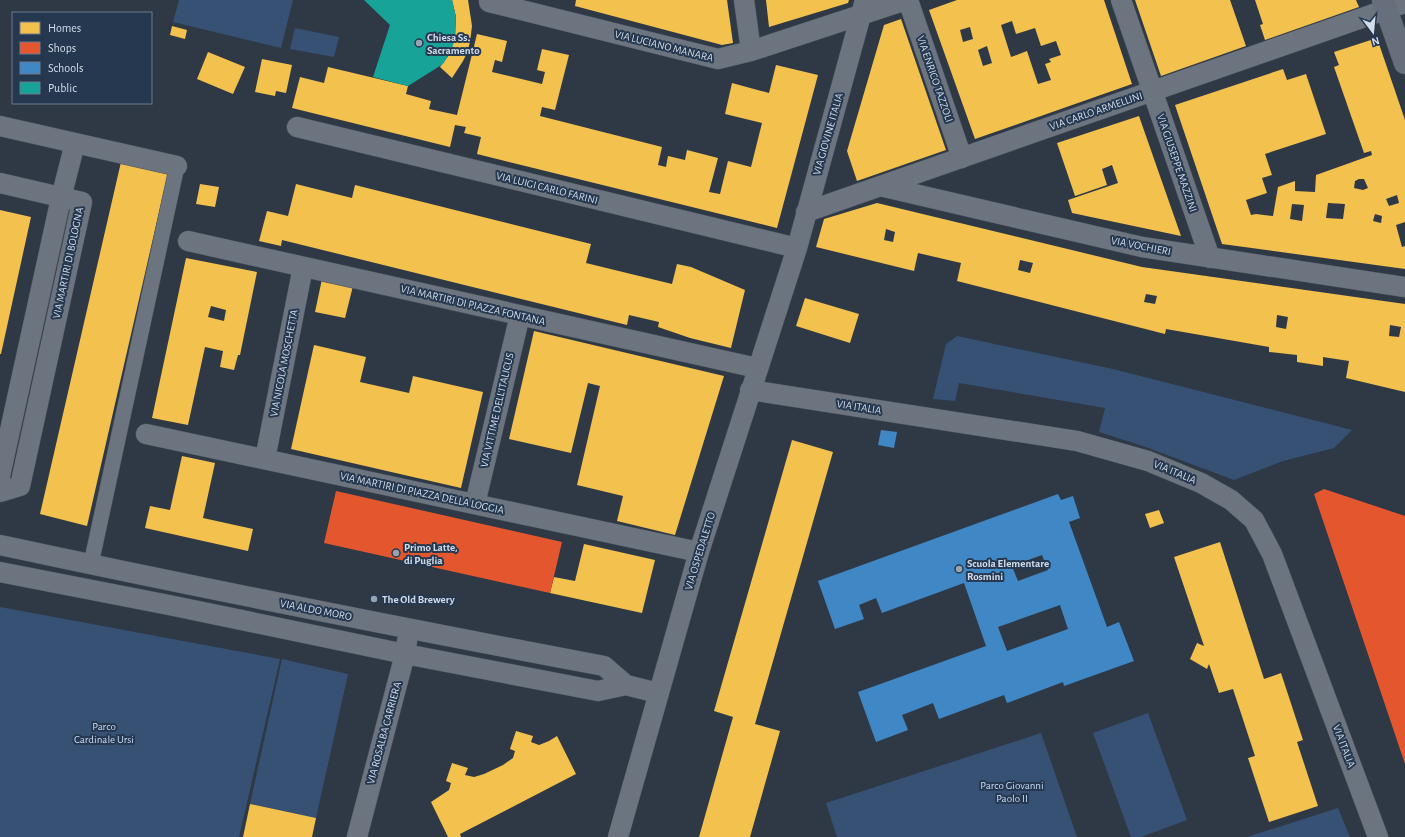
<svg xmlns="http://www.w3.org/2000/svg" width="1405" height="837" viewBox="0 0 1405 837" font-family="'Alegreya Sans',sans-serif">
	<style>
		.green { fill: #365174 }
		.homes { fill: #f2c14e; fill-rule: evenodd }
		.shops { fill: #e4572e }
		.schools { fill: #3f88c5; fill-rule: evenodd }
		.public { fill: #17a398 }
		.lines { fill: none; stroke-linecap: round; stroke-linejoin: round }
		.pedestrian-casing { stroke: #4d5561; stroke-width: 16 }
		.minor-casing { stroke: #4d5561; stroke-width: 21 }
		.secondary-casing { stroke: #4d5561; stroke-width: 23 }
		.pedestrian { stroke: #6c757f; stroke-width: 15 }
		.minor { stroke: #6c757f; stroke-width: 20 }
		.secondary { stroke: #666f7b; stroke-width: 22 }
		.poi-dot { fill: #98a3b1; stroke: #26384f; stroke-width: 1.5 }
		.labels { text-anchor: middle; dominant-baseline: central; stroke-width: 4; stroke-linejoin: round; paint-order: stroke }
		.poi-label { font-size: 11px; font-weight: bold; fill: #d1dceb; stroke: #26384f; text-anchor: start }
		.street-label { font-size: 11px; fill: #d1dceb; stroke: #26384f }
		.park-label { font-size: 11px; fill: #c6ddf9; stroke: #26384f }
	</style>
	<rect width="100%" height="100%" fill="#2f3946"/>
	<path class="green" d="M 179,0 L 293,0 L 281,48 L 173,22 Z
		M 295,28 L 339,37 L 334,57 L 290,49 Z
		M 957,336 L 1113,369 L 1352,430 L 1334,448 L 1283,461 L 1234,480 L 1143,446 L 1099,432 L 1105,408 L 959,383 L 955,401 L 933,399 L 946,344 Z
		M 0,607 L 280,659 L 239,837 L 0,837 Z
		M 282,659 L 348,674 L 316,818 L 250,804 Z
		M 1148,713 L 1187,820 L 1141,837 L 1131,837 L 1093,733 Z
		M 1041,733 L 1077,837 L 837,837 L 826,803 Z
		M 1338,808 L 1350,837 L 1247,837 Z"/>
	<path class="homes" d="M 452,0 L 468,0 L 472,26 L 470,42 L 467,53 L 463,61 L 452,78 L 440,67 L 449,55 L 455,37 L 456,17 Z
		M 576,0 L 727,0 L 733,43 L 722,45 L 575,6 Z
		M 766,0 L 849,0 L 848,3 L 769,27 Z
		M 957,0 L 1104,0 L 1132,84 L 975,139 L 929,10 ZM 1012,21 L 1016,34 L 1035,28 L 1041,46 L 1056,41 L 1061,55 L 1049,59 L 1051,62 L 1045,64 L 1051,80 L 1038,84 L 1027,51 L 1011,57 L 1001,25 ZM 970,27 L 973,39 L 963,42 L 960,30 ZM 987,46 L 992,63 L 983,66 L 978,50 Z
		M 1135,0 L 1230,0 L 1246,46 L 1161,76 Z
		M 1255,0 L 1356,0 L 1359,7 L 1265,40 L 1260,25 L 1263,24 Z
		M 901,19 L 946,150 L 857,181 L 847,151 L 884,25 Z
		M 172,26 L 187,30 L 185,39 L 170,35 Z
		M 477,34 L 507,41 L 502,62 L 495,60 L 492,72 L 542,84 L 545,72 L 537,70 L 542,49 L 569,55 L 555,110 L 542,107 L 540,116 L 662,147 L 658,165 L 666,167 L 668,156 L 685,160 L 687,150 L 718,158 L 709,192 L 720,194 L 728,161 L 751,167 L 762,123 L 725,114 L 732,83 L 769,93 L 776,65 L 818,75 L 777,228 L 477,154 L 481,137 L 464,133 L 466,127 L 455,125 L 450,147 L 292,108 L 300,77 L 324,83 L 328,67 L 408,86 L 406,94 L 431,101 L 429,109 L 457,115 Z
		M 1377,38 L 1405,120 L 1405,222 L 1396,225 L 1402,247 L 1405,246 L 1405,269 L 1222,244 L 1175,105 L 1283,69 L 1287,80 L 1306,74 L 1326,134 L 1265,154 L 1272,175 L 1262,178 L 1267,193 L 1246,200 L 1251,215 L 1256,214 L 1273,216 L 1278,187 L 1295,181 L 1295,191 L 1315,192 L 1316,175 L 1372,155 L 1371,151 L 1364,153 L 1334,67 L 1339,65 L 1334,52 ZM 1359,179 L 1364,179 L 1368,188 L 1363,190 L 1354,188 L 1355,181 ZM 1397,195 L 1399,203 L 1389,206 L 1386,199 ZM 1328,203 L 1345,204 L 1343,219 L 1326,218 ZM 1292,204 L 1304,205 L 1302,221 L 1290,219 ZM 1375,214 L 1382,216 L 1381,223 L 1373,221 Z
		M 208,52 L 245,67 L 233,94 L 197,79 Z
		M 262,59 L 292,65 L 286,93 L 276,91 L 275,96 L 255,92 Z
		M 1139,116 L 1181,236 L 1072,213 L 1068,200 L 1118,183 L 1112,165 L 1102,169 L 1107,185 L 1075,196 L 1057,143 Z
		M 121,162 L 168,173 L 87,526 L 40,514 Z
		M 200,184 L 219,187 L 215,207 L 196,204 Z
		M 296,184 L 352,198 L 355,185 L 591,244 L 586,263 L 672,284 L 677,264 L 691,267 L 745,290 L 731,348 L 690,338 L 658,327 L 659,322 L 629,315 L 627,325 L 282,240 L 281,246 L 259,241 L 267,211 L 288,216 Z
		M 877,203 L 1142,267 L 1405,304 L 1405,392 L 1346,378 L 1349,361 L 1323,357 L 1323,366 L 1297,362 L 1297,355 L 1269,352 L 1269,347 L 1166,329 L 1165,334 L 957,281 L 961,263 L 918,253 L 914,271 L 816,247 L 824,219 ZM 886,229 L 895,232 L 893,242 L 884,240 ZM 1020,260 L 1033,263 L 1030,273 L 1018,270 ZM 1146,294 L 1157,296 L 1155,304 L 1144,302 ZM 1277,315 L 1288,317 L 1286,329 L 1276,327 ZM 1390,325 L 1401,327 L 1399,337 L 1389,336 Z
		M 0,210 L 31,217 L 1,354 L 0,354 Z
		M 186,258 L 257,272 L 240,355 L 238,355 L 234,370 L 220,367 L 223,351 L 205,347 L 188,425 L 152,418 ZM 211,306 L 226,310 L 224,321 L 208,317 Z
		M 322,279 L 353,286 L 345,318 L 315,312 Z
		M 805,298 L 859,314 L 850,343 L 796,326 Z
		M 534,331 L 724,376 L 675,535 L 617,521 L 623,496 L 577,485 L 600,386 L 588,383 L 571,453 L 509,439 Z
		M 314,345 L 366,357 L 360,382 L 409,393 L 413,376 L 483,392 L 461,488 L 291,449 Z
		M 792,440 L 833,452 L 755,724 L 780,731 L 750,837 L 699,837 L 733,717 L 714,711 Z
		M 182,456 L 215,463 L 203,518 L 253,529 L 248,551 L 145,528 L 150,506 L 170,510 Z
		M 1159,510 L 1164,523 L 1150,528 L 1145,514 Z
		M 1220,542 L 1264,679 L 1281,673 L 1303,740 L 1297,742 L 1318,806 L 1269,822 L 1248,758 L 1255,756 L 1233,689 L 1219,693 L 1209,664 L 1207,669 L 1190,659 L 1197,643 L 1204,646 L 1174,557 Z
		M 584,544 L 655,560 L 642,613 L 550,593 L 554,577 L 575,581 Z
		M 516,731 L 533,736 L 531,742 L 539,745 L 549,741 L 557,736 L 576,774 L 460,834 L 461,837 L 448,837 L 431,802 L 449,790 L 451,783 L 446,781 L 452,763 L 468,768 L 465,775 L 474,777 L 484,774 L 503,765 L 513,758 L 515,751 L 510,749 Z
		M 250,804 L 316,818 L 312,837 L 243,837 Z"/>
	<path class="shops" d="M 1324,489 L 1405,516 L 1405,764 L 1314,494 Z
		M 336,491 L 562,542 L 550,593 L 324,543 Z"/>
	<path class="schools" d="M 881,430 L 897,432 L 894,448 L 878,445 Z
		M 1058,494 L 1061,500 L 1073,496 L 1080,518 L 1069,522 L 1107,627 L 1119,622 L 1134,661 L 1064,686 L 1063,682 L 1007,703 L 1004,695 L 939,719 L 933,703 L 902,715 L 908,730 L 876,742 L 858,692 L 986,646 L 964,583 L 882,613 L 876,598 L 859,605 L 864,619 L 835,629 L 818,581 ZM 1042,555 L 1048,570 L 1018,581 L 1012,566 ZM 1060,605 L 1068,629 L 1007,651 L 998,627 Z"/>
	<path class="public" d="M 364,0 L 452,0 L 456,17 L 455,37 L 452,49 L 443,64 L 408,86 L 373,77 L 390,25 Z"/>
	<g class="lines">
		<g class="pedestrian-casing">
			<path id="pedestrian" d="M 91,564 L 177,166"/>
		</g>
		<g class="minor-casing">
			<path id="minor" d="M 489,0 L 489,2 L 718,59 L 751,51 L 906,0
				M 744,0 L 751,51
				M 908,0 L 962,158
				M 1121,0 L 1210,258
				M 0,126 L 75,143 L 61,198 L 0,476
				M 297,127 L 797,248
				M 75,143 L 177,166
				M 0,183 L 82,202 L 20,486 L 0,492
				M 880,186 L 1142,247 L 1405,287
				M 806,212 L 1405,3
				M 188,241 L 757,368
				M 750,390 L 1077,441 L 1148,461 L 1201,483 L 1231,500 L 1254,520 L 1272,554 L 1378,837
				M 146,434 L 699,552
				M 265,459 L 303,267
				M 475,504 L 520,315
				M 0,545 C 201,588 403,628 604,666 L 626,685
				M 0,572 L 169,605 L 405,654 L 598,691 L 626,685 L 658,693
				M 357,837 L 405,654 L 407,641
				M 618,837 L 699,552 L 797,248 L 865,0"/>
		</g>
		<g class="secondary-casing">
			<path id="secondary" d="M 1383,0 L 1405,63"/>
		</g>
		<use href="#pedestrian" class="pedestrian"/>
		<use href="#minor" class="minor"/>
		<use href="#secondary" class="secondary"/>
	</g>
	<g class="poi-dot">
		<circle cx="419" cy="43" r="4"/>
		<circle cx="396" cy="553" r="4"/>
		<circle cx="959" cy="569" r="4"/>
		<circle cx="374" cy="599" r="4"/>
	</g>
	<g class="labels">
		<g class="poi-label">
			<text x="427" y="37">Chiesa Ss.<tspan x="427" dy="13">Sacramento</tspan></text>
			<text x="404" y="547">Primo Latte,<tspan x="404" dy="13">di Puglia</tspan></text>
			<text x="967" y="563">Scuola Elementare<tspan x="967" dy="13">Rosmini</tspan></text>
			<text x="382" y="599">The Old Brewery</text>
		</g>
		<g class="street-label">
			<text transform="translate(664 46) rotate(14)">VIA LUCIANO MANARA</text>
			<text transform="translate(935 79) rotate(71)">VIA ENRICO TAZZOLI</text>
			<text transform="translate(1096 111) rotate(-19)">VIA CARLO ARMELLINI</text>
			<text transform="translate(828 134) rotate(-74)">VIA GIOVINE ITALIA</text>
			<text transform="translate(1177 163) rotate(71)">VIA GIUSEPPE MAZZINI</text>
			<text transform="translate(547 188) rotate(14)">VIA LUIGI CARLO FARINI</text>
			<text transform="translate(1141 246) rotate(11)">VIA VOCHIERI</text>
			<text transform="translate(68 263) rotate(-78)">VIA MARTIRI DI BOLOGNA</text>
			<text transform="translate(473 305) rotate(13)">VIA MARTIRI DI PIAZZA FONTANA</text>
			<text transform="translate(284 363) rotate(-79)">VIA NICOLA MOSCHETTA</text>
			<text transform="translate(859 407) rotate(9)">VIA ITALIA</text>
			<text transform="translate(497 410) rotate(-77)">VIA VITTIME DELL'ITALICUS</text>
			<text transform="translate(1175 472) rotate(23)">VIA ITALIA</text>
			<text transform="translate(422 493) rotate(12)">VIA MARTIRI DI PIAZZA DELLA LOGGIA</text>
			<text transform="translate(700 551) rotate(-73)">VIA OSPEDALETTO</text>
			<text transform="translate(316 610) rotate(11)">VIA ALDO MORO</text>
			<text transform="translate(384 733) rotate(-75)">VIA ROSALBA CARRIERA</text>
			<text transform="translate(1344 746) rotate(69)">VIA ITALIA</text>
		</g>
		<g class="park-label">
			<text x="104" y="726">Parco<tspan x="104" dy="13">Cardinale Ursi</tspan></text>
			<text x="1012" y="785">Parco Giovanni<tspan x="1012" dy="13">Paolo II</tspan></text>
		</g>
	</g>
	<rect x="12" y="12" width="140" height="92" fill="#26384f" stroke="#6a7a8d"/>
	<rect x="20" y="22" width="20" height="12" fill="#f2c14e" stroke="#6a7a8d"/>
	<text x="48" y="32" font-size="12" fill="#d1dceb">Homes</text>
	<rect x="20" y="42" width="20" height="12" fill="#e4572e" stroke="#6a7a8d"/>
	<text x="48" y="52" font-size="12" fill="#d1dceb">Shops</text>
	<rect x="20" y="62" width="20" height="12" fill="#3f88c5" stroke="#6a7a8d"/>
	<text x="48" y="72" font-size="12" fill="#d1dceb">Schools</text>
	<rect x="20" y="82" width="20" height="12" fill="#17a398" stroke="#6a7a8d"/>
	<text x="48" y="92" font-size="12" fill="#d1dceb">Public</text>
	<g transform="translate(1373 32) rotate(164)" stroke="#26384f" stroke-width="3" paint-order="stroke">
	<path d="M0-3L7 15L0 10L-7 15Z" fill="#d1dceb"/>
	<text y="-6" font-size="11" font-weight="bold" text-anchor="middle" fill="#d1dceb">N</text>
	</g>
</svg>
